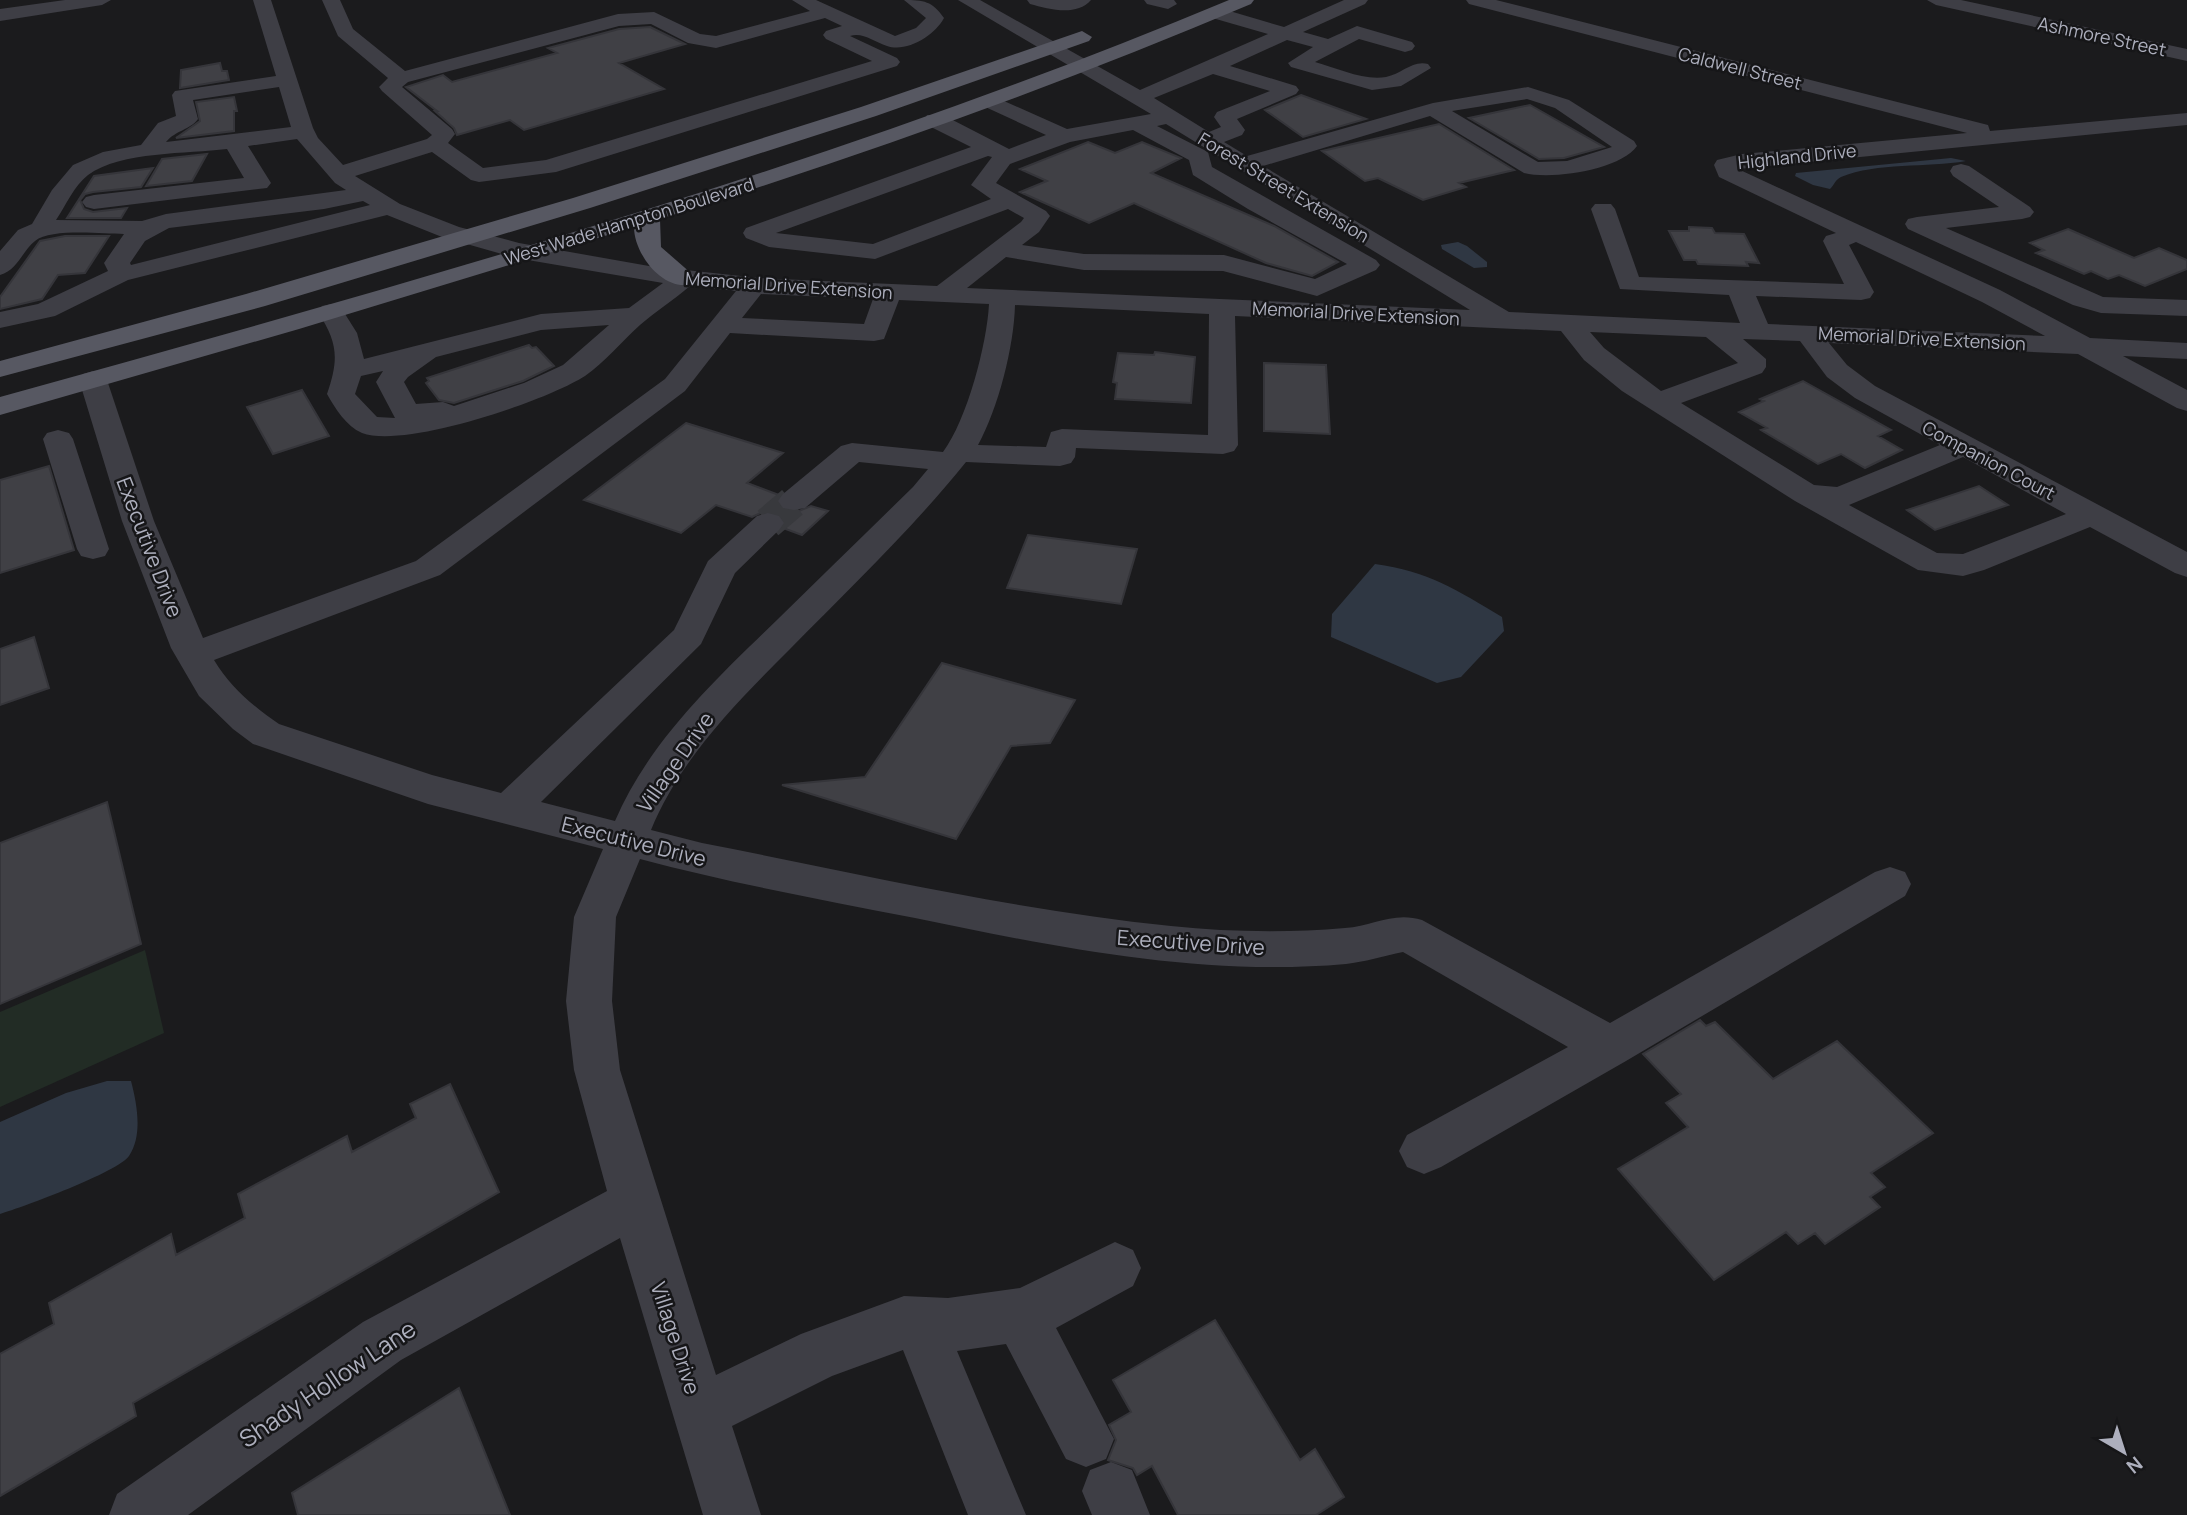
<svg xmlns="http://www.w3.org/2000/svg" width="2187" height="1515" viewBox="0 0 2187 1515" font-family="Manrope,sans-serif">
	<style>
		.green { fill: #222c25 }
		.water { fill: #2f3743 }
		.building { fill: #404045; stroke: #35353a; stroke-width: 2 }
		.lines { fill: none; stroke-linecap: round; stroke-linejoin: round }
		.minor-tunnel { stroke: #38393d; stroke-width: 32; stroke-dasharray: 32 17; stroke-linecap: butt }
		.minor { fill: #3e3e45; fill-rule: evenodd }
		.major { fill: #575862; fill-rule: evenodd }
		.labels { text-anchor: middle; dominant-baseline: central; stroke-width: 5; stroke-linejoin: round; paint-order: stroke }
		.far-street-label { font-size: 18px; fill: #adafbd; stroke: #161618 }
		.street-label { font-size: 21px; fill: #adafbd; stroke: #161618 }
		.near-street-label { font-size: 24px; fill: #adafbd; stroke: #161618 }
	</style>
	<rect width="100%" height="100%" fill="#1b1b1d"/>
	<path class="green" d="M 145,950 L 164,1033 L 0,1107 L 0,1012 Z"/>
	<path class="water" d="M 1951,158 L 1966,161 C 1927,168 1877,162 1841,177 C 1835,180 1835,184 1830,189 L 1813,185 L 1795,176 L 1796,173 Z
		M 1458,242 L 1467,246 L 1487,262 L 1487,267 L 1474,268 L 1442,249 L 1441,245 Z
		M 1375,564 C 1428,571 1457,590 1502,617 L 1504,631 L 1461,677 L 1437,683 L 1331,637 L 1332,614 Z
		M 107,1081 L 131,1081 C 137,1104 143,1135 129,1156 C 118,1172 23,1207 0,1214 L 0,1122 L 66,1093 Z"/>
	<path class="building" d="M 650,27 L 685,44 L 619,63 L 664,89 L 524,130 L 510,120 L 457,135 L 454,128 L 435,111 L 437,111 L 406,87 L 443,75 L 452,82 L 557,53 L 548,48 L 619,29 Z
		M 220,63 L 222,71 L 227,71 L 229,80 L 180,88 L 181,70 Z
		M 1301,95 L 1366,119 L 1303,137 L 1265,110 Z
		M 234,97 L 237,111 L 234,111 L 234,131 L 176,138 L 200,121 L 196,102 Z
		M 1530,105 L 1604,147 L 1564,158 L 1539,159 L 1469,118 Z
		M 1439,124 L 1514,170 L 1459,183 L 1466,187 L 1423,200 L 1378,178 L 1365,181 L 1322,151 Z
		M 1088,142 L 1115,153 L 1142,142 L 1181,158 L 1151,173 L 1274,226 L 1338,262 L 1312,276 L 1266,263 L 1134,203 L 1089,223 L 1020,192 L 1047,181 L 1020,169 Z
		M 207,154 L 192,181 L 146,186 L 162,159 Z
		M 153,168 L 141,187 L 93,192 L 85,194 L 80,200 L 84,209 L 93,212 L 127,208 L 121,218 L 67,218 L 94,176 Z
		M 1689,227 L 1712,228 L 1715,233 L 1744,234 L 1759,263 L 1746,262 L 1748,266 L 1698,264 L 1696,260 L 1684,260 L 1669,231 L 1689,231 Z
		M 2068,229 L 2134,258 L 2159,248 L 2187,260 L 2187,269 L 2145,286 L 2119,275 L 2108,279 L 2091,271 L 2084,274 L 2036,253 L 2044,250 L 2030,243 Z
		M 65,236 L 109,236 L 85,273 L 58,275 L 42,299 L 0,309 L 0,297 L 40,241 Z
		M 529,345 L 532,348 L 536,347 L 554,366 L 523,381 L 454,403 L 439,400 L 426,383 L 429,381 L 427,378 Z
		M 1155,352 L 1195,357 L 1191,403 L 1115,399 L 1117,383 L 1113,382 L 1118,353 L 1154,355 Z
		M 1264,363 L 1326,365 L 1330,434 L 1264,431 Z
		M 1803,381 L 1891,430 L 1878,436 L 1902,450 L 1865,468 L 1841,454 L 1818,464 L 1761,430 L 1767,428 L 1739,412 L 1764,401 L 1760,399 Z
		M 302,390 L 329,436 L 273,454 L 247,407 Z
		M 686,423 L 783,453 L 747,483 L 779,495 L 775,501 L 783,511 L 794,513 L 811,506 L 828,511 L 802,535 L 783,528 L 787,523 L 780,513 L 767,510 L 752,517 L 716,505 L 681,533 L 584,500 Z
		M 49,466 L 74,550 L 0,573 L 0,480 Z
		M 1979,486 L 2008,505 L 1935,530 L 1907,510 Z
		M 1028,535 L 1137,549 L 1121,604 L 1007,588 Z
		M 34,637 L 49,688 L 0,705 L 0,649 Z
		M 942,663 L 1075,700 L 1050,743 L 1011,746 L 956,839 L 782,785 L 865,777 Z
		M 107,802 L 141,944 L 0,1004 L 0,843 Z
		M 1700,1020 L 1706,1026 L 1715,1022 L 1773,1079 L 1837,1041 L 1933,1133 L 1871,1173 L 1885,1187 L 1870,1197 L 1880,1207 L 1825,1244 L 1815,1233 L 1798,1244 L 1786,1232 L 1714,1280 L 1618,1169 L 1688,1127 L 1666,1103 L 1681,1094 L 1643,1054 Z
		M 450,1084 L 499,1192 L 133,1403 L 136,1416 L 0,1496 L 0,1354 L 54,1324 L 49,1303 L 171,1234 L 176,1255 L 245,1218 L 238,1194 L 347,1136 L 352,1152 L 416,1118 L 410,1104 Z
		M 1215,1320 L 1300,1460 L 1315,1449 L 1344,1497 L 1316,1515 L 1178,1515 L 1152,1466 L 1137,1475 L 1133,1468 L 1108,1460 L 1116,1440 L 1109,1425 L 1131,1412 L 1113,1380 Z
		M 459,1388 L 510,1515 L 298,1515 L 292,1493 Z"/>
	<g class="lines">
		<path class="minor-tunnel" d="M 768,523 L 794,501"/>
		<path class="minor" d="M 65,0 L 111,0 L 102,5 L 0,21 L 0,9 Z
			M 253,0 L 271,0 L 313,128 L 318,138 L 343,165 L 427,139 L 432,135 L 382,91 L 379,87 L 388,78 L 338,36 L 322,0 L 340,0 L 353,29 L 405,71 L 618,14 L 654,12 L 700,34 L 716,36 L 810,11 L 792,0 L 816,0 L 895,36 L 916,28 L 926,18 L 904,0 C 924,0 932,1 944,18 C 935,35 907,53 887,46 C 874,42 863,32 850,36 L 897,58 L 900,62 L 897,66 L 556,172 L 479,182 L 471,180 L 432,152 L 355,176 L 400,204 L 459,227 L 519,243 L 649,266 L 759,278 L 937,286 L 1021,222 L 1024,218 L 1008,209 L 875,259 L 769,247 L 746,238 L 743,233 L 746,228 L 971,147 L 927,125 L 924,120 L 927,115 L 943,115 L 1009,149 L 1046,135 L 981,105 L 978,101 L 981,97 L 995,97 L 1067,129 L 1151,114 L 958,0 L 980,0 L 1140,90 L 1268,34 L 1209,17 L 1207,13 L 1216,7 L 1284,27 L 1344,0 L 1368,0 L 1365,4 L 1303,32 L 1328,39 L 1357,26 L 1412,42 L 1415,46 L 1412,50 L 1405,52 L 1359,39 L 1315,62 C 1337,68 1364,81 1386,77 C 1402,74 1412,60 1428,64 L 1431,68 L 1401,86 L 1372,90 L 1291,67 L 1288,63 L 1313,47 L 1287,40 L 1230,66 L 1296,86 L 1299,90 L 1296,94 L 1237,119 L 1245,130 L 1242,135 L 1224,142 L 1247,156 L 1433,103 L 1528,87 L 1569,100 L 1634,141 L 1637,146 C 1620,170 1552,180 1524,173 L 1430,116 L 1263,166 L 1509,312 L 1740,323 L 1729,295 L 1620,289 L 1591,209 L 1595,204 L 1611,204 L 1615,209 L 1639,277 L 1844,284 L 1823,241 L 1826,236 L 1836,233 L 1719,177 L 1714,165 L 1717,160 L 1742,154 L 1967,133 L 1469,4 L 1466,0 L 1496,0 L 1988,125 L 1990,131 L 2187,113 L 2187,125 L 1738,169 L 2000,290 L 2090,338 L 2187,343 L 2187,359 L 2123,356 L 2187,390 L 2187,411 L 2177,408 L 2078,354 L 1829,343 L 1847,365 L 1875,386 L 2187,552 L 2187,577 L 2175,573 L 2090,527 L 1984,570 L 1963,576 L 1918,570 L 1795,501 L 1622,391 L 1584,360 L 1561,331 L 1235,316 L 1238,445 L 1234,451 L 1223,454 L 1076,448 L 1075,457 L 1071,463 L 1060,466 L 966,462 C 912,529 850,588 790,649 C 737,702 680,759 651,830 L 702,843 C 857,873 1013,910 1171,926 C 1229,932 1287,933 1345,928 C 1373,926 1394,911 1422,920 L 1610,1023 L 1875,872 L 1890,867 L 1905,872 L 1911,884 L 1905,896 L 1626,1061 L 1441,1167 L 1424,1174 L 1407,1167 L 1399,1151 L 1407,1135 L 1568,1047 L 1403,952 C 1384,956 1364,962 1346,964 C 1200,977 1056,947 915,918 C 823,900 730,883 640,859 L 616,917 L 612,1001 L 620,1070 L 716,1375 L 801,1334 L 904,1296 L 948,1298 L 1020,1288 L 1115,1242 L 1133,1250 L 1141,1268 L 1133,1286 L 1056,1328 L 1114,1439 L 1106,1459 L 1086,1467 L 1066,1459 L 1006,1344 L 957,1351 L 1026,1515 L 968,1515 L 903,1350 L 832,1376 L 732,1426 L 761,1515 L 703,1515 L 620,1238 L 401,1360 L 188,1515 L 109,1515 L 117,1494 L 363,1322 L 607,1191 L 574,1070 L 566,1001 L 574,917 L 603,849 L 428,804 L 253,744 L 233,729 L 199,696 L 171,648 L 122,521 L 79,380 L 83,374 L 93,371 L 103,374 L 107,380 L 154,521 L 203,638 L 416,561 L 665,379 L 736,291 L 690,286 C 674,300 656,311 640,325 C 621,342 605,362 585,376 C 546,401 405,449 362,433 C 346,426 335,408 327,394 C 339,359 338,343 318,312 L 322,306 L 331,304 L 340,306 L 357,333 L 364,359 L 541,314 L 629,308 L 663,283 L 516,258 L 442,237 L 387,215 L 128,280 L 55,316 L 0,328 L 0,312 L 38,304 L 108,271 L 104,263 L 124,234 C 103,234 51,228 35,241 C 22,251 18,270 0,275 L 0,251 L 18,230 L 32,224 L 52,190 L 73,165 L 103,152 L 141,145 L 158,123 L 176,116 L 172,95 L 175,91 L 276,76 ZM 825,18 L 842,26 L 826,31 L 823,35 L 826,39 L 872,61 L 546,160 L 483,168 L 448,143 L 455,134 L 452,129 L 402,87 L 408,82 L 619,26 L 651,24 L 688,43 L 716,48 ZM 1213,74 L 1270,91 L 1217,112 L 1214,117 L 1221,127 L 1209,132 L 1154,98 ZM 279,87 L 291,127 L 166,142 C 176,130 190,130 198,119 L 193,100 ZM 1527,99 L 1555,108 L 1612,147 L 1567,161 L 1538,162 L 1452,111 ZM 1166,124 L 1470,310 L 967,288 L 1006,257 L 1084,270 L 1223,271 L 1317,296 L 1376,270 L 1380,265 L 1376,260 L 1212,167 L 1208,152 L 1157,126 ZM 1133,130 L 1189,160 L 1193,175 L 1248,209 L 1347,264 L 1315,279 L 1224,255 L 1084,254 L 1022,245 L 1039,232 L 1050,216 L 1046,211 L 996,183 L 1010,164 L 1070,142 ZM 297,139 L 335,183 L 346,190 L 166,214 L 142,221 L 56,220 C 66,205 74,186 88,175 C 121,151 188,154 227,149 L 244,178 L 94,195 L 86,197 L 82,202 L 86,207 L 94,209 L 267,188 L 271,183 L 248,146 ZM 988,156 L 992,157 L 971,185 L 991,199 L 873,244 L 776,233 ZM 363,201 L 370,205 L 131,265 L 130,263 L 145,241 L 169,228 L 324,209 ZM 1856,242 L 1982,302 L 2045,336 L 1768,324 L 1756,296 L 1861,300 L 1870,298 L 1874,292 L 1849,245 ZM 761,294 L 873,299 L 864,324 L 742,318 ZM 899,300 L 989,304 C 987,344 967,420 943,452 L 852,443 L 841,446 L 783,494 L 778,501 L 783,508 L 794,510 L 805,508 L 859,462 L 928,469 L 913,487 C 868,531 823,575 779,618 C 717,678 649,741 615,821 L 541,802 L 701,644 L 735,573 L 779,530 L 784,523 L 779,516 L 768,513 L 757,516 L 708,561 L 674,630 L 501,793 L 432,775 L 279,724 C 254,707 230,687 214,660 L 440,575 L 685,391 L 730,333 L 874,341 L 884,339 ZM 1015,305 L 1209,314 L 1208,435 L 1062,429 L 1051,432 L 1046,447 L 978,445 C 998,409 1014,347 1015,305 ZM 609,325 L 563,365 L 524,383 L 454,406 L 443,402 L 416,404 L 404,382 L 408,377 L 436,357 L 541,330 ZM 1590,332 L 1706,337 L 1738,363 L 1661,391 L 1604,348 ZM 1743,339 L 1800,341 L 1827,377 L 1855,398 L 1940,445 L 1837,487 L 1814,485 L 1681,403 L 1762,373 L 1766,367 L 1766,359 ZM 383,371 L 376,382 L 395,418 L 377,417 L 355,394 L 361,376 ZM 1963,457 L 2066,514 L 1963,554 L 1937,553 L 1849,505 Z
			M 1027,0 L 1091,0 C 1076,17 1049,9 1030,4 Z
			M 1144,0 L 1174,0 L 1177,4 L 1168,9 L 1147,4 Z
			M 1927,0 L 1961,0 L 2187,49 L 2187,61 L 1936,5 Z
			M 1961,164 L 1969,166 L 2030,207 L 2034,212 L 2030,217 L 2022,219 L 1946,228 L 2103,297 L 2187,300 L 2187,316 L 2101,313 L 2073,305 L 1908,229 L 1905,224 L 1908,219 L 1917,217 L 1999,207 L 1953,176 L 1950,171 L 1953,166 Z
			M 58,430 L 69,433 L 73,439 L 109,549 L 105,556 L 93,559 L 81,556 L 77,549 L 43,439 L 47,433 Z
			M 1111,1462 L 1132,1470 L 1150,1515 L 1092,1515 L 1082,1491 L 1090,1470 Z"/>
		<path class="major" d="M 1229,0 L 1254,0 L 1251,4 C 1058,86 860,156 660,219 L 661,247 L 692,274 L 696,279 L 692,284 C 663,292 634,254 634,227 L 299,329 L 0,415 L 0,397 C 414,282 832,166 1229,0 Z
			M 1082,31 L 1092,37 L 1089,41 L 876,116 L 590,208 L 265,306 L 0,377 L 0,361 L 246,294 L 573,198 L 861,107 Z"/>
	</g>
	<g class="labels">
		<g class="far-street-label">
			<text transform="translate(2102 36) rotate(12)">Ashmore Street</text>
			<text transform="translate(1740 68) rotate(14)">Caldwell Street</text>
			<text transform="translate(1797 156) rotate(-6)">Highland Drive</text>
			<text transform="translate(1284 187) rotate(31)">Forest Street Extension</text>
			<text transform="translate(629 221) rotate(-17)">West Wade Hampton Boulevard</text>
			<text transform="translate(789 285) rotate(4)">Memorial Drive Extension</text>
			<text transform="translate(1356 313) rotate(3)">Memorial Drive Extension</text>
			<text transform="translate(1922 338) rotate(3)">Memorial Drive Extension</text>
			<text transform="translate(1989 460) rotate(28)">Companion Court</text>
		</g>
		<g class="street-label">
			<text transform="translate(150 547) rotate(69)">Executive Drive</text>
			<text transform="translate(675 762) rotate(-55)">Village Drive</text>
			<text transform="translate(634 841) rotate(14)">Executive Drive</text>
			<text transform="translate(1191 942) rotate(4)">Executive Drive</text>
			<text transform="translate(676 1338) rotate(72)">Village Drive</text>
		</g>
		<g class="near-street-label">
			<text transform="translate(327 1383) rotate(-34)">Shady Hollow Lane</text>
		</g>
	</g>
	<g transform="translate(2124 1452) rotate(141)" stroke="#161618" stroke-width="5" paint-order="stroke">
	<path d="M0-5L12 26L0 18L-12 26Z" fill="#adafbd"/>
	<text y="-10" font-size="19" font-weight="bold" text-anchor="middle" fill="#adafbd">N</text>
	</g>
</svg>
